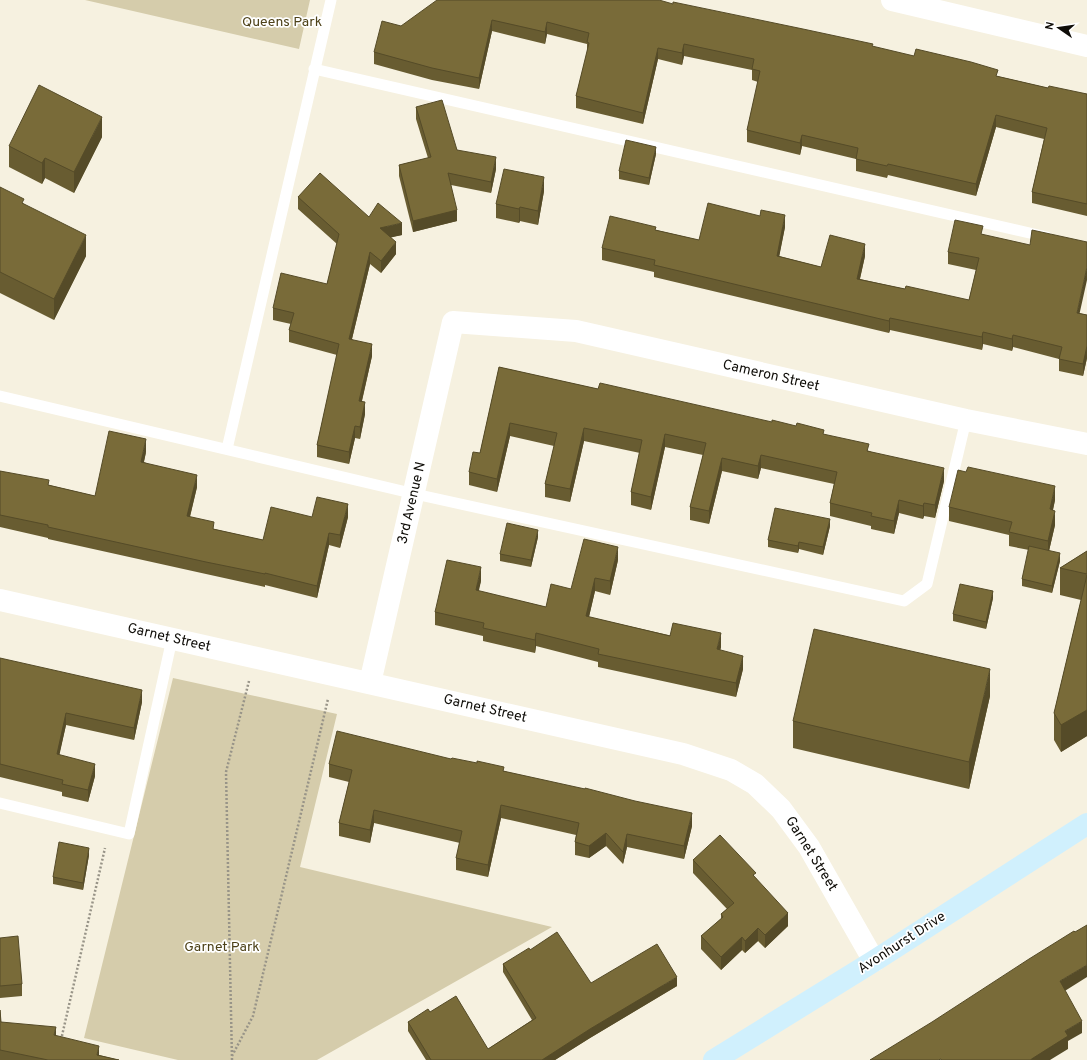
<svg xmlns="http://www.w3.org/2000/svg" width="1087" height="1060" viewBox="0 0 1087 1060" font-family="Overpass,sans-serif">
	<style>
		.green { fill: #d5ccab }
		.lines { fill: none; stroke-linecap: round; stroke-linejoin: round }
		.path { stroke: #989488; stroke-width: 2.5; stroke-dasharray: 2 2; stroke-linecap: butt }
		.lane { stroke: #fff; stroke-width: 11 }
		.street { stroke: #fff; stroke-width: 22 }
		.secondary { stroke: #d0f0fd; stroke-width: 22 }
		.wall { fill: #685c31 }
		.shaded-wall { fill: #554b28 }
		.building { fill: #796b39; stroke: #554b28 }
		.labels { text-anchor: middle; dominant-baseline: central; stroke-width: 3.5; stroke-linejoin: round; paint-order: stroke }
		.park-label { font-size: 14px; fill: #4d4118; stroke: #fff }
		.street-label { font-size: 14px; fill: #0f0d08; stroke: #fff }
	</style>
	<rect width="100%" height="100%" fill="#f6f1e0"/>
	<path class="green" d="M 85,0 L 310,0 L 299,49 Z
		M 173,678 L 337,714 L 300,867 L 552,927 L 317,1060 L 178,1060 L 84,1038 Z"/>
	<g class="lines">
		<path class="path" d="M 61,1040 L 105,848
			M 232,1056 L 253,1016 L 328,699
			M 232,1060 L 226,772 L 249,681"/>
		<path class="lane" d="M 314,69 L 1047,237
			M 0,396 L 415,494 L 904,601 L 927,584 L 966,420
			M 227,449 L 331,0
			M 0,803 L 129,834 L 172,639"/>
		<path class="street" d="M 892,0 L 1087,46
			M 0,600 L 683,754 L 731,770 L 755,784 L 781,809 L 809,847 L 874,961
			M 370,683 L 453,322 L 576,331 L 966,420 L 1087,444"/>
		<path class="secondary" d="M 714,1060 L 874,961 L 1087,824"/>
	</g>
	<path class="wall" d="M 673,4 L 873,47 L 1048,88 L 1087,94 L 1087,216 L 1032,203 L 1032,192 L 1044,139 L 996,127 L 976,196 L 888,175 L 887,178 L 856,171 L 856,159 L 802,146 L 800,155 L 747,142 L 747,130 L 758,82 L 752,80 L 752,70 L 684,56 L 682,65 L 658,59 L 643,124 L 576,108 L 576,96 L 587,53 L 587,44 L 547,34 L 545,44 L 492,31 L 479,89 L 432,80 L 374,64 L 374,52 L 401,26 Z
		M 416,107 L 457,150 L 496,169 L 491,193 L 451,185 L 457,221 L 413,232 L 399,176 L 399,165 L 428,158 L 416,119 Z
		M 102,137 L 74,193 L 45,178 L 42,184 L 9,167 L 9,146 Z
		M 656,154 L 649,185 L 619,179 L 619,171 Z
		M 0,187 L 24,204 L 86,256 L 54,320 L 0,293 Z
		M 544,191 L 538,225 L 520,221 L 519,223 L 496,218 L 496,204 Z
		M 298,197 L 369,217 L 402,235 L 391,237 L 396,254 L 381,273 L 370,264 L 352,339 L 372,356 L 362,401 L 365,414 L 360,439 L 355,438 L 349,464 L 317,457 L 317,445 L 337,355 L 289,342 L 289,330 L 291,324 L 273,320 L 273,308 L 327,284 L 337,244 L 298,209 Z
		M 785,227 L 779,256 L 821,267 L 865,256 L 860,279 L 905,289 L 969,300 L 976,270 L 948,264 L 948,252 L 983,234 L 1079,313 L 1087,315 L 1087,358 L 1083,376 L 1059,371 L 1059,359 L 1013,347 L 1012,351 L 983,344 L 982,350 L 890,330 L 889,333 L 654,277 L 654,272 L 602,260 L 602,248 L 656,230 L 699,240 Z
		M 499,367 L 598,389 L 824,435 L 869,451 L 944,481 L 935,518 L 924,516 L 923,519 L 899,513 L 894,534 L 871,529 L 871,526 L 830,516 L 830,503 L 834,484 L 761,468 L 758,479 L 722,471 L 709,524 L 690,520 L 690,507 L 703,455 L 665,447 L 651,510 L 631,505 L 631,492 L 640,453 L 584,441 L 570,502 L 545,497 L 545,484 L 554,446 L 510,436 L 497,492 L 469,485 L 469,472 L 480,453 Z
		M 146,452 L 144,462 L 197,487 L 190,517 L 214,529 L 263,540 L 312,517 L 348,517 L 340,548 L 329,545 L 317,598 L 265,585 L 265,587 L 206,574 L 48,539 L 48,538 L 0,527 L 0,471 L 49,485 L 95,496 Z
		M 1055,500 L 1053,510 L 1055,525 L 1049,551 L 1060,561 L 1052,593 L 1022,586 L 1022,579 L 1029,550 L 1009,546 L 1009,535 L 949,521 L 949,507 Z
		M 830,526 L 823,555 L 799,549 L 798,553 L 768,547 L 768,540 Z
		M 538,537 L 531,567 L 500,561 L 500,554 Z
		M 1087,551 L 1087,736 L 1061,752 L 1054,740 L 1054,713 L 1081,600 L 1060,595 L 1060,568 Z
		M 618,560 L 610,595 L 595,591 L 589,617 L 721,647 L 720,650 L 743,669 L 736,697 L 598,667 L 598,662 L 536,646 L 535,653 L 483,641 L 483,636 L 435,625 L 435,612 L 481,581 L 478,591 L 546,607 L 571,589 Z
		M 993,598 L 986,629 L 953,621 L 953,614 Z
		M 0,658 L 142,702 L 134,740 L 66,725 L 59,755 L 95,776 L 88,802 L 62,796 L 62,792 L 0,777 Z
		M 990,696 L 969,789 L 793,748 L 793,721 Z
		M 451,759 L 504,771 L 692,826 L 684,859 L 627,847 L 623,864 L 606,846 L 589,858 L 575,855 L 575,842 L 576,835 L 501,818 L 488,877 L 456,870 L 456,858 L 460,843 L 374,823 L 370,843 L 339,836 L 339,823 L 349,782 L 329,777 L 329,764 Z
		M 89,855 L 83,890 L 53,884 L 53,877 Z
		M 693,860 L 756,878 L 788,926 L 765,948 L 758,941 L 745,953 L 742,950 L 721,970 L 701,949 L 701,936 L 721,919 L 721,914 L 727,909 L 693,873 Z
		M 0,938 L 22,984 L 22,996 L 0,998 Z
		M 530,950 L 591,983 L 677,986 L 590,1038 L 555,1060 L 426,1060 L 408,1031 L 408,1022 L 430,1012 L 488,1049 L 532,1020 L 503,972 L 503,964 Z
		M 0,1010 L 1,1022 L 56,1036 L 99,1055 L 119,1060 L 0,1060 Z"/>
	<path class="shaded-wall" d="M 492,20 L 492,31 L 479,89 L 479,78 Z
		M 547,22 L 547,34 L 545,44 L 545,32 Z
		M 684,44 L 684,56 L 682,65 L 682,53 Z
		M 658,48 L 658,59 L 643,124 L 643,113 Z
		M 996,115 L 996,127 L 976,196 L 976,184 Z
		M 102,117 L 102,137 L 74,193 L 74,172 Z
		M 802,135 L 802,146 L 800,155 L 800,143 Z
		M 656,147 L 656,154 L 649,185 L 649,178 Z
		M 496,157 L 496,169 L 491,193 L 491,182 Z
		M 45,158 L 45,178 L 42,184 L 42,163 Z
		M 544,177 L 544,191 L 538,225 L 538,211 Z
		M 520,207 L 520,221 L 519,223 L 519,209 Z
		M 457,210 L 457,221 L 413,232 L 413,221 Z
		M 785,215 L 785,227 L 777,268 L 777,256 Z
		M 402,223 L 402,235 L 380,240 L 380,228 Z
		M 86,235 L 86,256 L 54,320 L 54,299 Z
		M 396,242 L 396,254 L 381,273 L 381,261 Z
		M 865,244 L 865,256 L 857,291 L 857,279 Z
		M 370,252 L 370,264 L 349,351 L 349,339 Z
		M 1087,267 L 1087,280 L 1077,325 L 1077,313 Z
		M 890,318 L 890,330 L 889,333 L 889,321 Z
		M 983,332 L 983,344 L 982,350 L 982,337 Z
		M 1013,335 L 1013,347 L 1012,351 L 1012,339 Z
		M 372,344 L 372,356 L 359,413 L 359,401 Z
		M 1087,346 L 1087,358 L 1083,376 L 1083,364 Z
		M 365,402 L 365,414 L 360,439 L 360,427 Z
		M 510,423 L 510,436 L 497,492 L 497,479 Z
		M 355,426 L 355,438 L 349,464 L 349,452 Z
		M 584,428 L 584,441 L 570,502 L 570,489 Z
		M 665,434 L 665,447 L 651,510 L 651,497 Z
		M 146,439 L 146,452 L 141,474 L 141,462 Z
		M 761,455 L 761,468 L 758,479 L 758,466 Z
		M 722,458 L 722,471 L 709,524 L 709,511 Z
		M 944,468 L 944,481 L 935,518 L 935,505 Z
		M 197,475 L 197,487 L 187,528 L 187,516 Z
		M 1055,486 L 1055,500 L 1050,523 L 1050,509 Z
		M 899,500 L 899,513 L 894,534 L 894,521 Z
		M 924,503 L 924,516 L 923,519 L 923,506 Z
		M 348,504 L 348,517 L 340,548 L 340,535 Z
		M 1055,511 L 1055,525 L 1048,555 L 1048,541 Z
		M 830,519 L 830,526 L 823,555 L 823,547 Z
		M 538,530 L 538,537 L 531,567 L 531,560 Z
		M 329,533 L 329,545 L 317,598 L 317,586 Z
		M 799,542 L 799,549 L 798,553 L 798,546 Z
		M 618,547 L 618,560 L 610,595 L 610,581 Z
		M 1060,553 L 1060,561 L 1052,593 L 1052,586 Z
		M 481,567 L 481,581 L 476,604 L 476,590 Z
		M 595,578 L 595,591 L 586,629 L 586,616 Z
		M 993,591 L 993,598 L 986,629 L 986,622 Z
		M 536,633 L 536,646 L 535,653 L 535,640 Z
		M 721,633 L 721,647 L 717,663 L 717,649 Z
		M 743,656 L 743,669 L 736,697 L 736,683 Z
		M 990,669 L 990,696 L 969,789 L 969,762 Z
		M 142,690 L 142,702 L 134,740 L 134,728 Z
		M 1087,710 L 1087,736 L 1061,752 L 1061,725 Z
		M 66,713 L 66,725 L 57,766 L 57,754 Z
		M 95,764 L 95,776 L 88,802 L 88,790 Z
		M 501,805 L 501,818 L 488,877 L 488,865 Z
		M 374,810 L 374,823 L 370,843 L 370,830 Z
		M 692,813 L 692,826 L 684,859 L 684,846 Z
		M 606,833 L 606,846 L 589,858 L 589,846 Z
		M 627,834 L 627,847 L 623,864 L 623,852 Z
		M 89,848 L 89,855 L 83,890 L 83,883 Z
		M 788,913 L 788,926 L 765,948 L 765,935 Z
		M 758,928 L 758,941 L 745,953 L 745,941 Z
		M 742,937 L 742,950 L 721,970 L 721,957 Z
		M 1087,965 L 1087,977 L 1060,994 L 1060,981 Z
		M 677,977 L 677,986 L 590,1038 L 555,1060 L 542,1060 L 590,1029 Z
		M 1082,1021 L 1082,1033 L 1068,1041 L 1068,1049 L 1050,1060 L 1030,1060 L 1065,1031 Z
		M 56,1027 L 56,1039 L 54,1035 Z
		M 99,1046 L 99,1058 L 97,1055 Z"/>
	<path class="building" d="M 437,0 L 659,0 L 673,4 L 673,2 L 803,29 L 873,44 L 872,46 L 914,56 L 916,49 L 971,62 L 998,70 L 996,76 L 1048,88 L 1049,86 L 1087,94 L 1087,204 L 1032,192 L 1047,128 L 996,115 L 976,184 L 888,164 L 887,166 L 856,159 L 858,148 L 802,135 L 800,143 L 747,130 L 760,71 L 752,69 L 754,59 L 684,44 L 682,53 L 658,48 L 643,113 L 576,96 L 589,43 L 587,42 L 589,33 L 547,22 L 545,32 L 492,20 L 479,78 L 432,68 L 374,52 L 382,21 L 401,26 Z
		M 39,85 L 102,117 L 74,172 L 45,158 L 42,163 L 9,146 Z
		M 442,100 L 457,150 L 496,157 L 491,182 L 448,173 L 457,210 L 413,221 L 399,165 L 431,157 L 416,107 Z
		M 626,140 L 656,147 L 649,178 L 619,171 Z
		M 504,169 L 544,177 L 538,211 L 520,207 L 519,209 L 496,204 Z
		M 320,173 L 369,217 L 378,203 L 402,223 L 380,228 L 396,242 L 381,261 L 370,252 L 349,339 L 372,344 L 359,401 L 365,402 L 360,427 L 355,426 L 349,452 L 317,445 L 339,344 L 289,330 L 294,313 L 273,308 L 281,273 L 327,284 L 339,234 L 298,197 Z
		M 0,187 L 24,199 L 22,203 L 86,235 L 54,299 L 0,272 Z
		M 708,203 L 760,216 L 761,210 L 785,215 L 777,256 L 821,267 L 830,235 L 865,244 L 857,279 L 905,289 L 906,286 L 969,300 L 979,258 L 948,252 L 955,220 L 983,226 L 981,234 L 1030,245 L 1032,230 L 1087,242 L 1087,267 L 1077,313 L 1087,315 L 1087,346 L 1083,364 L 1059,359 L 1062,347 L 1013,335 L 1012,339 L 983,332 L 982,337 L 890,318 L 889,321 L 654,265 L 655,260 L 602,248 L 610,216 L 656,227 L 655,230 L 699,240 Z
		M 499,367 L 598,389 L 600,383 L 772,422 L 772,420 L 796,426 L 797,423 L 824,430 L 823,434 L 869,444 L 867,451 L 944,468 L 935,505 L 924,503 L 923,506 L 899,500 L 894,521 L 871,516 L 872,513 L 830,503 L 837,472 L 761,455 L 758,466 L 722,458 L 709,511 L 690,507 L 706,443 L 665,434 L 651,497 L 631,492 L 642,440 L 584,428 L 570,489 L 545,484 L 557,433 L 510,423 L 497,479 L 469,472 L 473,452 L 480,453 Z
		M 109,431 L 146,439 L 141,462 L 197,475 L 187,516 L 214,522 L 213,529 L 263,540 L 271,507 L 312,517 L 317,497 L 348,504 L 340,535 L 329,533 L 317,586 L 265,573 L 265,574 L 206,562 L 48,527 L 48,525 L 0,515 L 0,471 L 49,480 L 48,485 L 95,496 Z
		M 968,467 L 1055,486 L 1050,509 L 1055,511 L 1048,541 L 1009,532 L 1012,522 L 949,507 L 958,470 L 966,472 Z
		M 775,508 L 830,519 L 823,547 L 799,542 L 798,546 L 768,540 Z
		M 507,523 L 538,530 L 531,560 L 500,554 Z
		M 584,539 L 618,547 L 610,581 L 595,578 L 586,616 L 670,636 L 673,623 L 721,633 L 717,649 L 743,656 L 736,683 L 598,654 L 599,649 L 536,633 L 535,640 L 483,628 L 484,623 L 435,612 L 447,560 L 481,567 L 476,590 L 546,607 L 551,584 L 571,589 Z
		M 1029,546 L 1060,553 L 1052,586 L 1022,579 Z
		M 1087,551 L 1087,574 L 1060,568 Z
		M 1087,575 L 1087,710 L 1061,725 L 1054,713 Z
		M 960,584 L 993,591 L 986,622 L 953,614 Z
		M 814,629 L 990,669 L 969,762 L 793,721 Z
		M 0,658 L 142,690 L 134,728 L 66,713 L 57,754 L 95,764 L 88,790 L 62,784 L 63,780 L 0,764 Z
		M 337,731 L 451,759 L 452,758 L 477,763 L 477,761 L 504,767 L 503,771 L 585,789 L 585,788 L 635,801 L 692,813 L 684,846 L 627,834 L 623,852 L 606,833 L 589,846 L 575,842 L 579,823 L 501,805 L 488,865 L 456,858 L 462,831 L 374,810 L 370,830 L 339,823 L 352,770 L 329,764 Z
		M 720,835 L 756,873 L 753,875 L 788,913 L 765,935 L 758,928 L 745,941 L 742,937 L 721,957 L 701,936 L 723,917 L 721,914 L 734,903 L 693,860 Z
		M 59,842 L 89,848 L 83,883 L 53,877 Z
		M 1087,925 L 1087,965 L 1060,981 L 1082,1021 L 1065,1031 L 1068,1036 L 1030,1060 L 941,1060 L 941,1059 L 938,1060 L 870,1060 L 932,1022 L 1029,959 L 1074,931 L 1075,932 Z
		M 557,932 L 591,983 L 657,944 L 677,977 L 590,1029 L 542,1060 L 431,1060 L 408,1022 L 428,1009 L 430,1012 L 456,996 L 488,1049 L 536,1018 L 503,964 L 529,948 L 530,950 Z
		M 18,936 L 22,984 L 0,986 L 0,938 Z
		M 0,1010 L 1,1022 L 56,1027 L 54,1035 L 99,1046 L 97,1055 L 119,1060 L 48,1060 L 0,1050 Z"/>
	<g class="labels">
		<g class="park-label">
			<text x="282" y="22">Queens Park</text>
			<text x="222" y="947">Garnet Park</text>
		</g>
		<g class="street-label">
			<text transform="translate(771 376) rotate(13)">Cameron Street</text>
			<text transform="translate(412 503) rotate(-77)">3rd Avenue N</text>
			<text transform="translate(169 638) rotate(13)">Garnet Street</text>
			<text transform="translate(485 709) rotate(13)">Garnet Street</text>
			<text transform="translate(811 854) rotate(58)">Garnet Street</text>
			<text transform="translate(902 943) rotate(-33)">Avonhurst Drive</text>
		</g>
	</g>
	<g transform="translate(1059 28) rotate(283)" stroke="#ffffff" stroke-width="3" paint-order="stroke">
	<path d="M0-3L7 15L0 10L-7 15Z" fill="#0f0d08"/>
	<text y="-6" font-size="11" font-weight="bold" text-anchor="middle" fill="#0f0d08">N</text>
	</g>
</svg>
